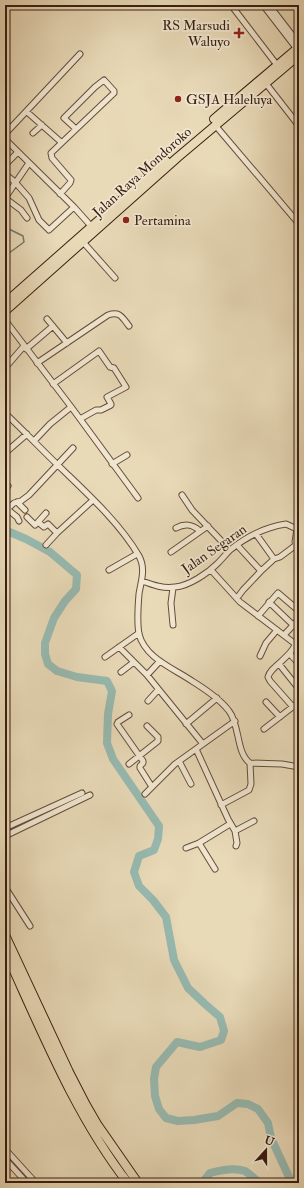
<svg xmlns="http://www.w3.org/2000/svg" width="304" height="1188" viewBox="0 0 304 1188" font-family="'IM FELL Double Pica',serif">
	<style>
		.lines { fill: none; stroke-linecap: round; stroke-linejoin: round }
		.stream { stroke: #717c71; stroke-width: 1.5 }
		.river { stroke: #97bab1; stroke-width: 8 }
		.minor-casing { stroke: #644d3b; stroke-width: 7 }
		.highway-casing { stroke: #381e12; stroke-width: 10 }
		.minor { stroke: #f0e6d0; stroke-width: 5 }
		.highway { stroke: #e8d9b7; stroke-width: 8 }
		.poi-dot { fill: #8f2418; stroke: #f0e6d0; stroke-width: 1.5 }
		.labels { text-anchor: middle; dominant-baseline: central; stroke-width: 3.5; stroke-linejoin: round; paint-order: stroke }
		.poi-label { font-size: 14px; fill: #381e12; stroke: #f0e6d0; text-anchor: start }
		.street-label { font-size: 14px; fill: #381e12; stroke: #f0e6d0 }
	</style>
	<rect width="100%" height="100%" fill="#e8d9b7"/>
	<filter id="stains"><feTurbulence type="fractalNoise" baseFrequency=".005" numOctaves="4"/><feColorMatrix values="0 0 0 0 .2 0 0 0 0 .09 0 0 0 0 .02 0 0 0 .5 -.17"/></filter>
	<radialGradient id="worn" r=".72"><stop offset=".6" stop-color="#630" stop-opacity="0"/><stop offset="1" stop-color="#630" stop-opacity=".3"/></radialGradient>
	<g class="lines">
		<path class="stream" d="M 5,227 L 23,236 L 24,242 L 5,256"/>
		<path class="river" d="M 5,530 L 26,539 L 50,552 L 77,575 L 76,589 L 65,601 L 54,618 L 45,643 L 45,654 L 48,664 L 57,671 L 77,677 L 107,681 L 112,691 L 108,714 L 107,743 L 113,759 L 159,826 L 158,839 L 154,850 L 139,856 L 134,872 L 139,886 L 153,900 L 166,917 L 174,960 L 188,988 L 205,1004 L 220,1017 L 224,1031 L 221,1040 L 200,1047 L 177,1042 L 156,1067 L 154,1079 L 155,1096 L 159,1109 L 166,1118 L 178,1121 L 194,1120 L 218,1116 L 237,1103 L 248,1104 L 258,1109 L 268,1123 L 271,1138 L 289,1177 L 287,1183
			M 202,1183 L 210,1173 C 221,1170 234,1167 245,1171 C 250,1174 255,1180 261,1183"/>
		<g class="minor-casing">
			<path id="minor" d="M 231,5 L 277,65
				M 263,5 L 297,49
				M 269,5 L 299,44
				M 264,81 L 299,126
				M 27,112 L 61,142
				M 215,125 L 299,224
				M 33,133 L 42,125
				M 5,134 L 80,54
				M 5,139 L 74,207 L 91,226
				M 5,165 L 18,152
				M 5,174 L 15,182 L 29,198 L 39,220 L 49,230 L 74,207
				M 60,194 L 70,183 L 71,180 L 52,158 L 51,153 L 114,93 L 114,91 L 104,80 L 95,87 L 64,118 L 76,129
				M 5,198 L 29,163
				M 5,198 L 21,210 L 27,218
				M 83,242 L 115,278
				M 47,319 L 67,343
				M 5,320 L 72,408 L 138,498
				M 26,349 L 53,326
				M 37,363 L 108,315 C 120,311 122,317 129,326
				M 5,368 L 24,346
				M 53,384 L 99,351 L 110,367 L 114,368 L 126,387 L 107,397 L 111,404 L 111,405 L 101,410 L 96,410 L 80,419
				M 5,413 C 26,433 45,453 65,472 C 91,497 121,525 139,556 C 146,569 141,581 139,594 C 138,606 137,623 139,634 C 145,658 173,668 192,681 C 205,689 220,699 229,711 C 240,725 236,753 250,763 L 282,764 L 299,767
				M 34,441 L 50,424 L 71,407
				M 5,453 L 27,434
				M 112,464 L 127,455
				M 5,484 L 8,486
				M 182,495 L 192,510 L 230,550
				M 17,502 L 25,510
				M 7,509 L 17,517 L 19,521
				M 5,511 L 14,503 L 21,501 L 29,495 L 73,448
				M 27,517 L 35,525 L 38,522 L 44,527 L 48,524 L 57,533
				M 38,522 L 46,513
				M 176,528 C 185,523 192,524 200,531
				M 297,529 L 295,542 L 299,552
				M 256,534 L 274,559 L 261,571
				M 46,545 L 57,533 L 93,500
				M 237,545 L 261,571 L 243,590 L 237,598
				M 171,552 L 208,526
				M 274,559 L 280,557 L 296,545
				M 109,570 L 137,554
				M 211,570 L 240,602 L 294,643 L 295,645 C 290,658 270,667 268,677 L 270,681 L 293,707
				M 142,581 C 153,585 164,589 175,587 C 189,586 208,573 218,563 C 222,559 226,554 230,550 C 246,537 266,527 286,524 L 297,529 L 299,529
				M 173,588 L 171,603 L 173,625
				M 269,602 L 292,624
				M 258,616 L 278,593 L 299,611
				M 284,635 L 299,619
				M 119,647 L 147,675 L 203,744
				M 290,654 L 299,664
				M 260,656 L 266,643 L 277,630
				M 105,657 L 139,633
				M 279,664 L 299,689
				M 121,672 L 134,662
				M 147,675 L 160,661
				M 148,701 L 158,690
				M 266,702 L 280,717
				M 129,715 L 118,722 L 117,724 L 143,761 L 143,763 L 140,766 L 140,768 L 152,787
				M 186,724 L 217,698
				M 264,729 L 299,702
				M 196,749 L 228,819 L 235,831 L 237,843 L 236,846
				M 179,761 L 191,784
				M 129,764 L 158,741 L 158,737 L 147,726
				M 145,794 L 175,764 L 235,721
				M 221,805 L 249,790 L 251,784 L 250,763
				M 5,828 L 82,793
				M 235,831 L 254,821
				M 5,836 L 90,795
				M 199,843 L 215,869
				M 186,848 L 199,843 L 230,824
				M 5,887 L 30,926
				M 5,1149 L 36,1183
				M 5,1159 L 27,1183"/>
		</g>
		<g class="highway-casing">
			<path id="highway" d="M 214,119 L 299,47
				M 5,303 L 166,161
				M 5,311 L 178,157 L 299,55
				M 5,935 L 69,1072 L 86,1105 L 97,1124 L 138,1183
				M 5,951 C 41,1029 75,1115 128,1183"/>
		</g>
		<use href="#minor" class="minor"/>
		<use href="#highway" class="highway"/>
	</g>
	<g class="poi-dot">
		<path d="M237 27h4v4h4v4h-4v4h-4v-4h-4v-4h4z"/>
		<circle cx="178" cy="99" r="4"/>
		<circle cx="126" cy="220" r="4"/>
	</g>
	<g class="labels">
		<g class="poi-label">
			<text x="230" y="25" text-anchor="end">RS Marsudi<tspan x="230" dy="16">Waluyo</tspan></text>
			<text x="186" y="99">GSJA Haleluya</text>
			<text x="134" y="220">Pertamina</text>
		</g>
		<g class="street-label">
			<text transform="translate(142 172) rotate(-42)">Jalan Raya Mondoroko</text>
			<text transform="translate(214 549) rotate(-35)">Jalan Segaran</text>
		</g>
	</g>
	<rect width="304" height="1188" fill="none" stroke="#e8d9b7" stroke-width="20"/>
	<rect x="6" y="6" width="292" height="1176" fill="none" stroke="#381e12" stroke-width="2"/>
	<rect x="10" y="10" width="284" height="1168" fill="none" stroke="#381e12"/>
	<g transform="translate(266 1150) rotate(21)" stroke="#f0e6d0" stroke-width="3" paint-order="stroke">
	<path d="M0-3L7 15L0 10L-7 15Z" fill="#381e12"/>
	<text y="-6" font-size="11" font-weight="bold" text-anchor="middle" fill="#381e12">U</text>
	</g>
	<rect width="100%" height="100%" filter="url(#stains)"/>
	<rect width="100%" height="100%" fill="url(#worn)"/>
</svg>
